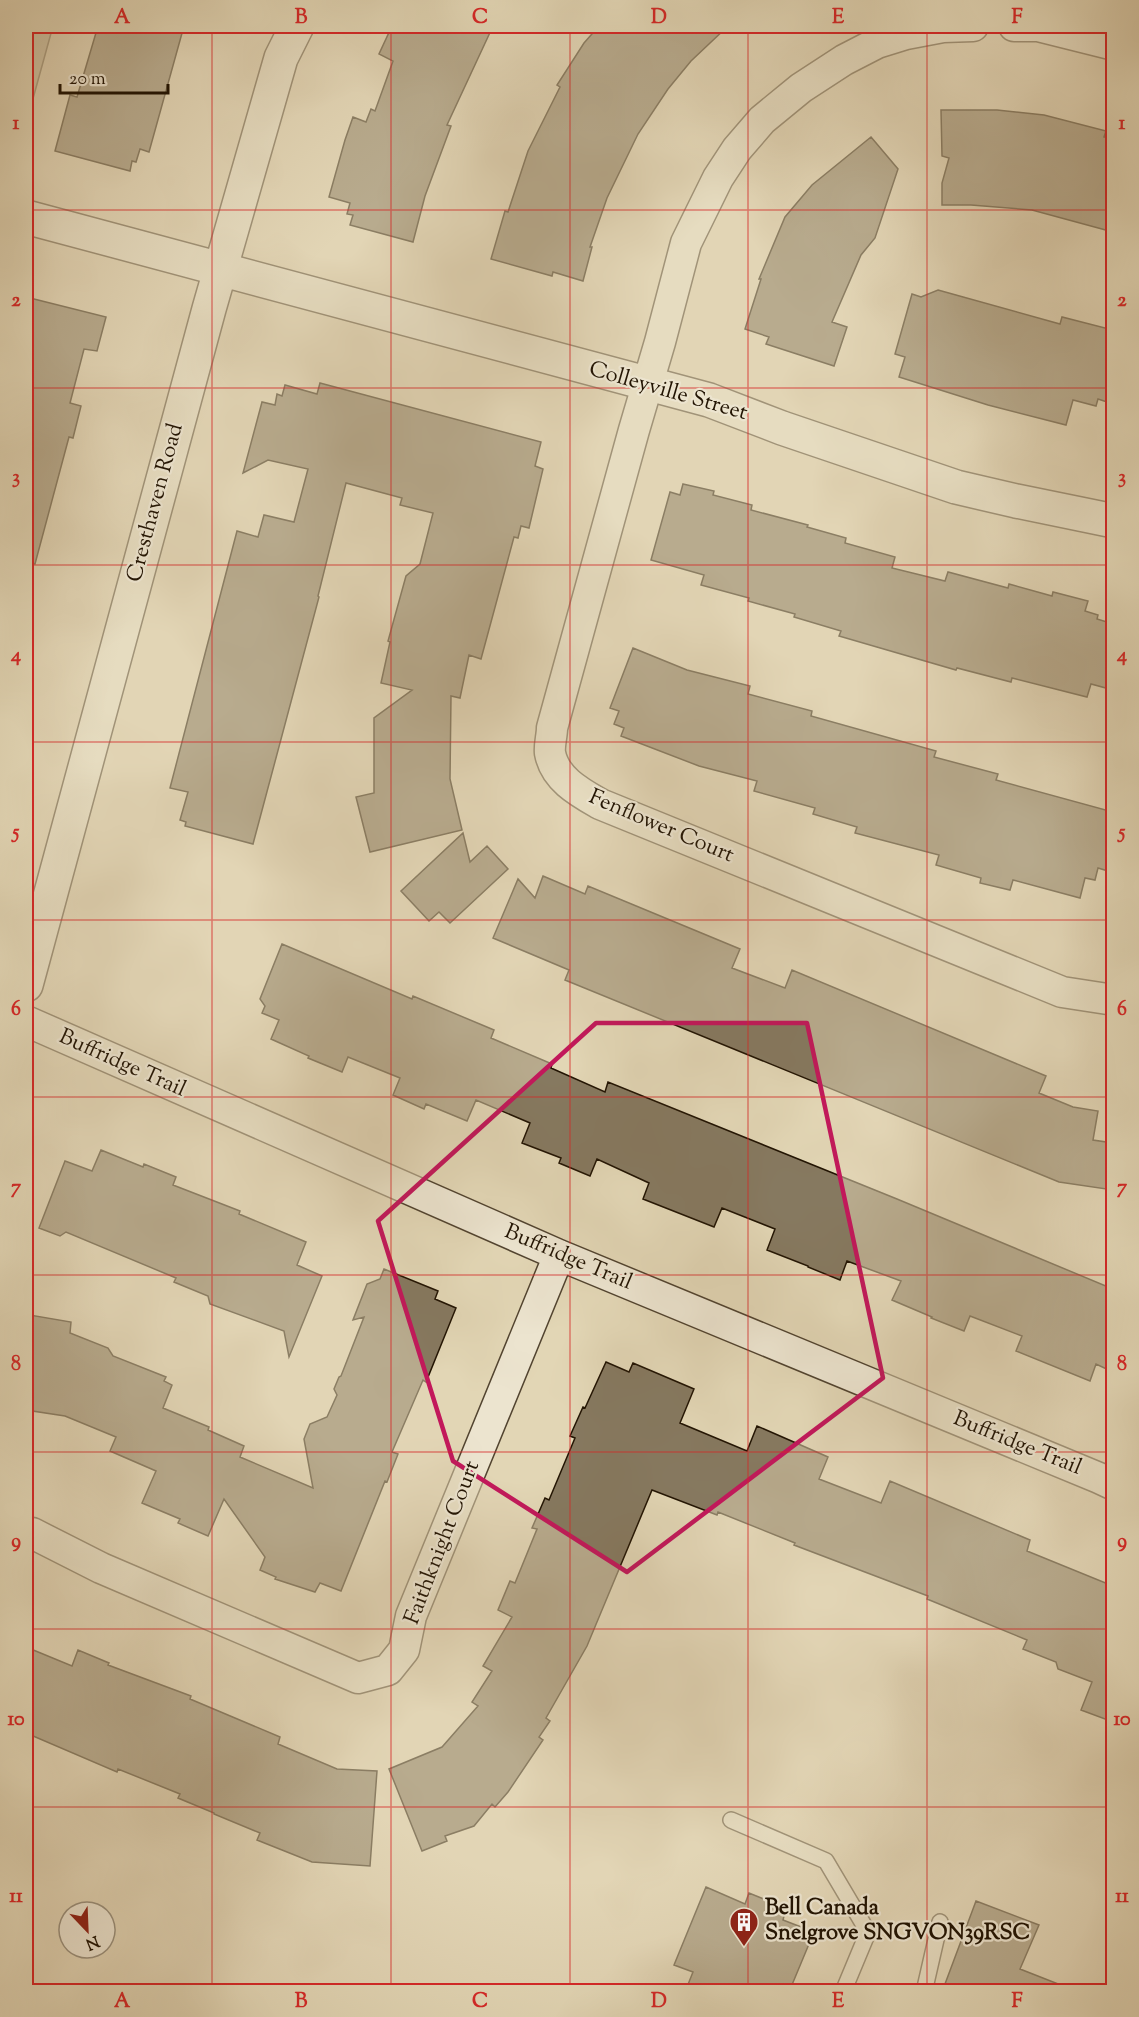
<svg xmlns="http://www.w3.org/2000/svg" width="1139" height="2017" viewBox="0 0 1139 2017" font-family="'Sorts Mill Goudy',serif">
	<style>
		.green { fill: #c1b597; stroke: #72644d; stroke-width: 1.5 }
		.building { fill: #867960; stroke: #221403; stroke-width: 1.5 }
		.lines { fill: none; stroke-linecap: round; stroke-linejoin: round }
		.service-casing { stroke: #524430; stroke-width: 18 }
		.minor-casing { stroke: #524430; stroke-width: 33 }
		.tertiary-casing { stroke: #524430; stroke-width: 36 }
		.service { stroke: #ece4cf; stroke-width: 15 }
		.minor { stroke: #ece4cf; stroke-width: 30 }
		.tertiary { stroke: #ece4cf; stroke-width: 33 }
		.marked { fill: none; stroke: #c2185b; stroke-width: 4.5; stroke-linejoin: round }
		.grid { fill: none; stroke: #d62828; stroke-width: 1.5; stroke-opacity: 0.55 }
		.labels { text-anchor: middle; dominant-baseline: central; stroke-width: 4.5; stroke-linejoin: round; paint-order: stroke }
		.street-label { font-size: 22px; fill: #221403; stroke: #ece4cf }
		.poi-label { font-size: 22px; font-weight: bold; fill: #221403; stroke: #ece4cf; text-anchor: start }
		.neatline { fill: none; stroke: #d62828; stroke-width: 2 }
		.grid-label { font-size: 20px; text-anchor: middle; font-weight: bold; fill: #d62828 }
	</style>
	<rect width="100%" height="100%" fill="#e2d6b5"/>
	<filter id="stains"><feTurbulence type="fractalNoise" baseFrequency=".00333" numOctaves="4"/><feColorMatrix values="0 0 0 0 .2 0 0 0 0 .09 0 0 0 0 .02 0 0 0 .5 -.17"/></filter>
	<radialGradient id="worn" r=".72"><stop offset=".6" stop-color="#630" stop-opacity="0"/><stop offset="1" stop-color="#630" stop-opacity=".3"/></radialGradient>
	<path class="green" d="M 26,26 L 53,26 L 26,124 Z"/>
	<path class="building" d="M 98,26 L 184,26 L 149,152 L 140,149 L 136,162 L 132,161 L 130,171 L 55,151 L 70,95 L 77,97 Z
		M 392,26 L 493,26 L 447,125 L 451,126 L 425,196 L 413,242 L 350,225 L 353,215 L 347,214 L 350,203 L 329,197 L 345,140 L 353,117 L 366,122 L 371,109 L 375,111 L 393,61 L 379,54 Z
		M 599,26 L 728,26 L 691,61 L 668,89 L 638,134 L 607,198 L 590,247 L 592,247 L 583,281 L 553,272 L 552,276 L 491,259 L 505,211 L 508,212 L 528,151 L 560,87 L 557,85 L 584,43 Z
		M 941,110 L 997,110 L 1044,115 L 1106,131 L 1104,137 L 1113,139 L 1113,232 L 1032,210 L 971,205 L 942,205 L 942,183 L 949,158 L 942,156 Z
		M 871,137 L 898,169 L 875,238 L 861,255 L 832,322 L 847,327 L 834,366 L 766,344 L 769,337 L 745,329 L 761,279 L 759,279 L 785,217 L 812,185 Z
		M 938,290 L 1060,324 L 1062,317 L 1113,330 L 1113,404 L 1098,399 L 1096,406 L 1073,400 L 1066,425 L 988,405 L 899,377 L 905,357 L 895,354 L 912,294 L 921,297 Z
		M 26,297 L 106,317 L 97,351 L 84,349 L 70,403 L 81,406 L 73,438 L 69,437 L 35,564 L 26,563 Z
		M 320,383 L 541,442 L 535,466 L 543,469 L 529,528 L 521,526 L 518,538 L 514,537 L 481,659 L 469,655 L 460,698 L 451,696 L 450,779 L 462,830 L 370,852 L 356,797 L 374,793 L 374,718 L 412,690 L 381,683 L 390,642 L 388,641 L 406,576 L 420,564 L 433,513 L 400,505 L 402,498 L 346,483 L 318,596 L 319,597 L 253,844 L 185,826 L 186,822 L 180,820 L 188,792 L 170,788 L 237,531 L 258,537 L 264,515 L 294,522 L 308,469 L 268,460 L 243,473 L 262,402 L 275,405 L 277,394 L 282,396 L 285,385 L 317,394 Z
		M 683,484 L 714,491 L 713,495 L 752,505 L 751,510 L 808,525 L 807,527 L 846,538 L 845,543 L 895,557 L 892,568 L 945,581 L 948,572 L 1008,588 L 1009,584 L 1052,596 L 1053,592 L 1088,601 L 1085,611 L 1098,615 L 1097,619 L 1107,622 L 1106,626 L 1113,629 L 1113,690 L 1091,684 L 1087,697 L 1012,678 L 1011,682 L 957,668 L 956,670 L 839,636 L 841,631 L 794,617 L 795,614 L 748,601 L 749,598 L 701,585 L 704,575 L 651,560 L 670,492 L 680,495 Z
		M 633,648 L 687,670 L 750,686 L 748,694 L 812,711 L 811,716 L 936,751 L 934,757 L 998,774 L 996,780 L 1113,812 L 1113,849 L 1108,871 L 1098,868 L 1095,880 L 1085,878 L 1080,898 L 1013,880 L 1010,890 L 980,883 L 981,878 L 936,865 L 939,855 L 855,833 L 857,827 L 813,814 L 815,808 L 754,791 L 757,781 L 699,766 L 621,736 L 624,728 L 614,724 L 619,711 L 610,708 Z
		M 463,833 L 470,862 L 487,846 L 508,869 L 450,923 L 439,912 L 429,921 L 401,891 Z
		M 543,876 L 585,894 L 588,886 L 740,949 L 732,968 L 785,988 L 792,970 L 1046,1076 L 1039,1093 L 1073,1107 L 1098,1111 L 1093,1140 L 1113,1143 L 1113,1190 L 1059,1182 L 565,980 L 569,970 L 493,938 L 518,879 L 535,898 Z
		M 282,944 L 412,999 L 413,996 L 494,1030 L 491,1038 L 552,1064 L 551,1068 L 605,1092 L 608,1082 L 897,1199 L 1113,1289 L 1113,1372 L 1096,1364 L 1090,1381 L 1016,1351 L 1022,1336 L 970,1316 L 964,1331 L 931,1318 L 932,1317 L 892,1300 L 901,1281 L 847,1261 L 840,1280 L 808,1267 L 808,1266 L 767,1250 L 775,1229 L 722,1208 L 714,1227 L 643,1199 L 649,1183 L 597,1159 L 590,1176 L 559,1163 L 561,1158 L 522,1143 L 530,1123 L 476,1100 L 467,1121 L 426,1104 L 424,1109 L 393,1095 L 400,1078 L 348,1057 L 342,1072 L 308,1058 L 309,1056 L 271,1039 L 279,1020 L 262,1013 L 265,1006 L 260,999 Z
		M 101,1150 L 143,1167 L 144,1164 L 176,1177 L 173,1185 L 240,1211 L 239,1214 L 306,1242 L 297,1265 L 322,1276 L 289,1357 L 284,1331 L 210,1304 L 208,1296 L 174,1282 L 176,1278 L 66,1232 L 60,1236 L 39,1228 L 65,1161 L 92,1171 Z
		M 384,1269 L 438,1291 L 435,1299 L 456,1308 L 426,1382 L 423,1380 L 392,1452 L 398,1454 L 387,1482 L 385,1481 L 341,1591 L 320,1583 L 315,1592 L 275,1579 L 276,1577 L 260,1570 L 265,1557 L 224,1499 L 208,1536 L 178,1523 L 180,1519 L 142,1503 L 156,1471 L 110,1451 L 116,1437 L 65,1416 L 26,1410 L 26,1342 L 30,1315 L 71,1322 L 70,1333 L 108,1348 L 113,1356 L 166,1377 L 164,1381 L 172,1385 L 163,1408 L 209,1427 L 208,1430 L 244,1446 L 240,1457 L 313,1488 L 304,1439 L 310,1424 L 327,1417 L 337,1395 L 334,1389 L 339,1377 L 341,1376 L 364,1317 L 353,1320 L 367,1284 L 380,1279 Z
		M 606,1362 L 629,1372 L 633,1363 L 694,1389 L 680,1423 L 747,1451 L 757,1426 L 828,1457 L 819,1479 L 881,1503 L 890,1481 L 1030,1540 L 1027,1551 L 1113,1586 L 1113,1722 L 1081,1710 L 1092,1682 L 1058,1669 L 1056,1662 L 1023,1649 L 1027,1640 L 927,1599 L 928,1596 L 794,1545 L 795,1543 L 718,1512 L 717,1515 L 652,1490 L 587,1646 L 546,1718 L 550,1721 L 539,1737 L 543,1740 L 508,1792 L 495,1807 L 492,1804 L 474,1826 L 445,1836 L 447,1841 L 422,1851 L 389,1769 L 442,1747 L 478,1706 L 472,1702 L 492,1671 L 483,1666 L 512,1617 L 498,1610 L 510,1581 L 515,1583 L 537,1529 L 532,1528 L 545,1498 L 549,1500 L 575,1438 L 570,1436 L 583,1407 L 585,1408 Z
		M 26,1647 L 72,1666 L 78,1650 L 109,1663 L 108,1665 L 191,1696 L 190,1699 L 280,1737 L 278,1744 L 337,1769 L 377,1771 L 370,1866 L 312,1862 L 257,1840 L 260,1833 L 214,1814 L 214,1813 L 178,1798 L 180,1794 L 118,1769 L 117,1772 L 26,1733 Z
		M 706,1887 L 745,1904 L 749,1893 L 786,1908 L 783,1920 L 814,1932 L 789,1992 L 685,1992 L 693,1972 L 674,1965 Z
		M 976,1901 L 1039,1925 L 1020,1969 L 1071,1989 L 1071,1992 L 942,1992 Z"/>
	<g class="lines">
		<g class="service-casing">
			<path id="service" d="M 731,1820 L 826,1861 L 868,1932 L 843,1992
				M 924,1992 L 940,1922"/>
		</g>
		<g class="minor-casing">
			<path id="minor" d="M 973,26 L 943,27 L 906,34 L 877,43 L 844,60 L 801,88 L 762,120 L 737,149 L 718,178 L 686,243 L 660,342 L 634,430 L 552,728 C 552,736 549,745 550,753 C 555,779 579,792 600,804 L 1062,992 L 1114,1000
				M 1014,26 L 1038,26 L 1114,45
				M 26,1021 L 559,1255 L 1099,1478 L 1114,1485
				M 32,1533 L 101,1568 L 358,1678 L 388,1670 L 404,1650 L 411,1616 L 559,1255"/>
		</g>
		<g class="tertiary-casing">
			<path id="tertiary" d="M 26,217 L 709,400 L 782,428 L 956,487 L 1016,501 L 1114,521
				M 26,985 L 209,309 L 281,58 L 297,26"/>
		</g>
		<use href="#service" class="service"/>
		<use href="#minor" class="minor"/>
		<use href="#tertiary" class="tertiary"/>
	</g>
	<path d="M0 0H1139V2017H0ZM 596,1023 L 807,1023 L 883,1378 L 627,1572 L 453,1461 L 378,1221 Z" fill="#e2d6b5" fill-opacity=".55" fill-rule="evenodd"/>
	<path class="marked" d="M 596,1023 L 807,1023 L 883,1378 L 627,1572 L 453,1461 L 378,1221 Z"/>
	<path class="grid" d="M 212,26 L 212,1992M 391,26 L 391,1992M 570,26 L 570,1992M 748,26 L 748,1992M 927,26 L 927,1992M 26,210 L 1114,210M 26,388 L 1114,388M 26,565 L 1114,565M 26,742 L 1114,742M 26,920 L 1114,920M 26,1097 L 1114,1097M 26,1275 L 1114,1275M 26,1452 L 1114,1452M 26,1629 L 1114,1629M 26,1807 L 1114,1807"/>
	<defs>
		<g id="building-pin" transform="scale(1.5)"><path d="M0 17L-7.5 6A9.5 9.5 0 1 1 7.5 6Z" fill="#8f2418" stroke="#ece4cf"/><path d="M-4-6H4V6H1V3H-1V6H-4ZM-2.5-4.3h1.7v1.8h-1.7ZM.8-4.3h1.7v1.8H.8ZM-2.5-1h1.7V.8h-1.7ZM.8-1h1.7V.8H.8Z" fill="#fff"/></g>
	</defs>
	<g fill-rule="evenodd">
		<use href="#building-pin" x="744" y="1922"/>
	</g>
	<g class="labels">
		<g class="street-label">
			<text transform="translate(668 392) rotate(16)">Colleyville Street</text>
			<text transform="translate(156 503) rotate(-75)">Cresthaven Road</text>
			<text transform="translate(661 827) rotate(23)">Fenflower Court</text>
			<text transform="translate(122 1064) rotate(24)">Buffridge Trail</text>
			<text transform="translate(568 1258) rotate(23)">Buffridge Trail</text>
			<text transform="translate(1017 1444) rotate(22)">Buffridge Trail</text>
			<text transform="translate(443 1543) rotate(-69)">Faithknight Court</text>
		</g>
		<g class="poi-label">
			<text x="765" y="1909">Bell Canada<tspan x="765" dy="25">Snelgrove SNGVON39RSC</tspan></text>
		</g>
	</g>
	<rect width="1139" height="2017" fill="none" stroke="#e2d6b5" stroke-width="66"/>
	<g transform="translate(87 1930) rotate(157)"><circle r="28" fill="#ece4cf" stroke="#9b917d" stroke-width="1.5"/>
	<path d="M0-4.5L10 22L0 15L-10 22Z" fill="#8f2418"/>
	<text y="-9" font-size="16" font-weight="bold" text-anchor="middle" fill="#221403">N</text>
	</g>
	<path d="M60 84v9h108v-9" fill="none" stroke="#221403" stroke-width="3"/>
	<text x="69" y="84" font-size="18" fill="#221403" stroke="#ece4cf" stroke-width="4.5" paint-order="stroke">20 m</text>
	<rect x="33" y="33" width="1073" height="1951" class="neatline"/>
	<g class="grid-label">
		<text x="122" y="23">A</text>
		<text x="301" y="23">B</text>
		<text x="480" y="23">C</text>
		<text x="659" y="23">D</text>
		<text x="838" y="23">E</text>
		<text x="1017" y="23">F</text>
		<text x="16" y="129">1</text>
		<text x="1122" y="129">1</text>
		<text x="16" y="306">2</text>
		<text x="1122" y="306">2</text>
		<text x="16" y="483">3</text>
		<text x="1122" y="483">3</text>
		<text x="16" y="661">4</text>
		<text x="1122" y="661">4</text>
		<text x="16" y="838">5</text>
		<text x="1122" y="838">5</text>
		<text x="16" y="1015">6</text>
		<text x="1122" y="1015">6</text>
		<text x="16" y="1193">7</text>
		<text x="1122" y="1193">7</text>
		<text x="16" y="1370">8</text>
		<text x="1122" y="1370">8</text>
		<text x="16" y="1547">9</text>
		<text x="1122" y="1547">9</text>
		<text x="16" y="1725">10</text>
		<text x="1122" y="1725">10</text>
		<text x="16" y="1902">11</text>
		<text x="1122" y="1902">11</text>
		<text x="122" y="2007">A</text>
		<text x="301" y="2007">B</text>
		<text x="480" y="2007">C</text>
		<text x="659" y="2007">D</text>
		<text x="838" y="2007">E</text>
		<text x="1017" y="2007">F</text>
	</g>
	<rect width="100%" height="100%" filter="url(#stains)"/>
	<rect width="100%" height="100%" fill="url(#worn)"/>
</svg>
